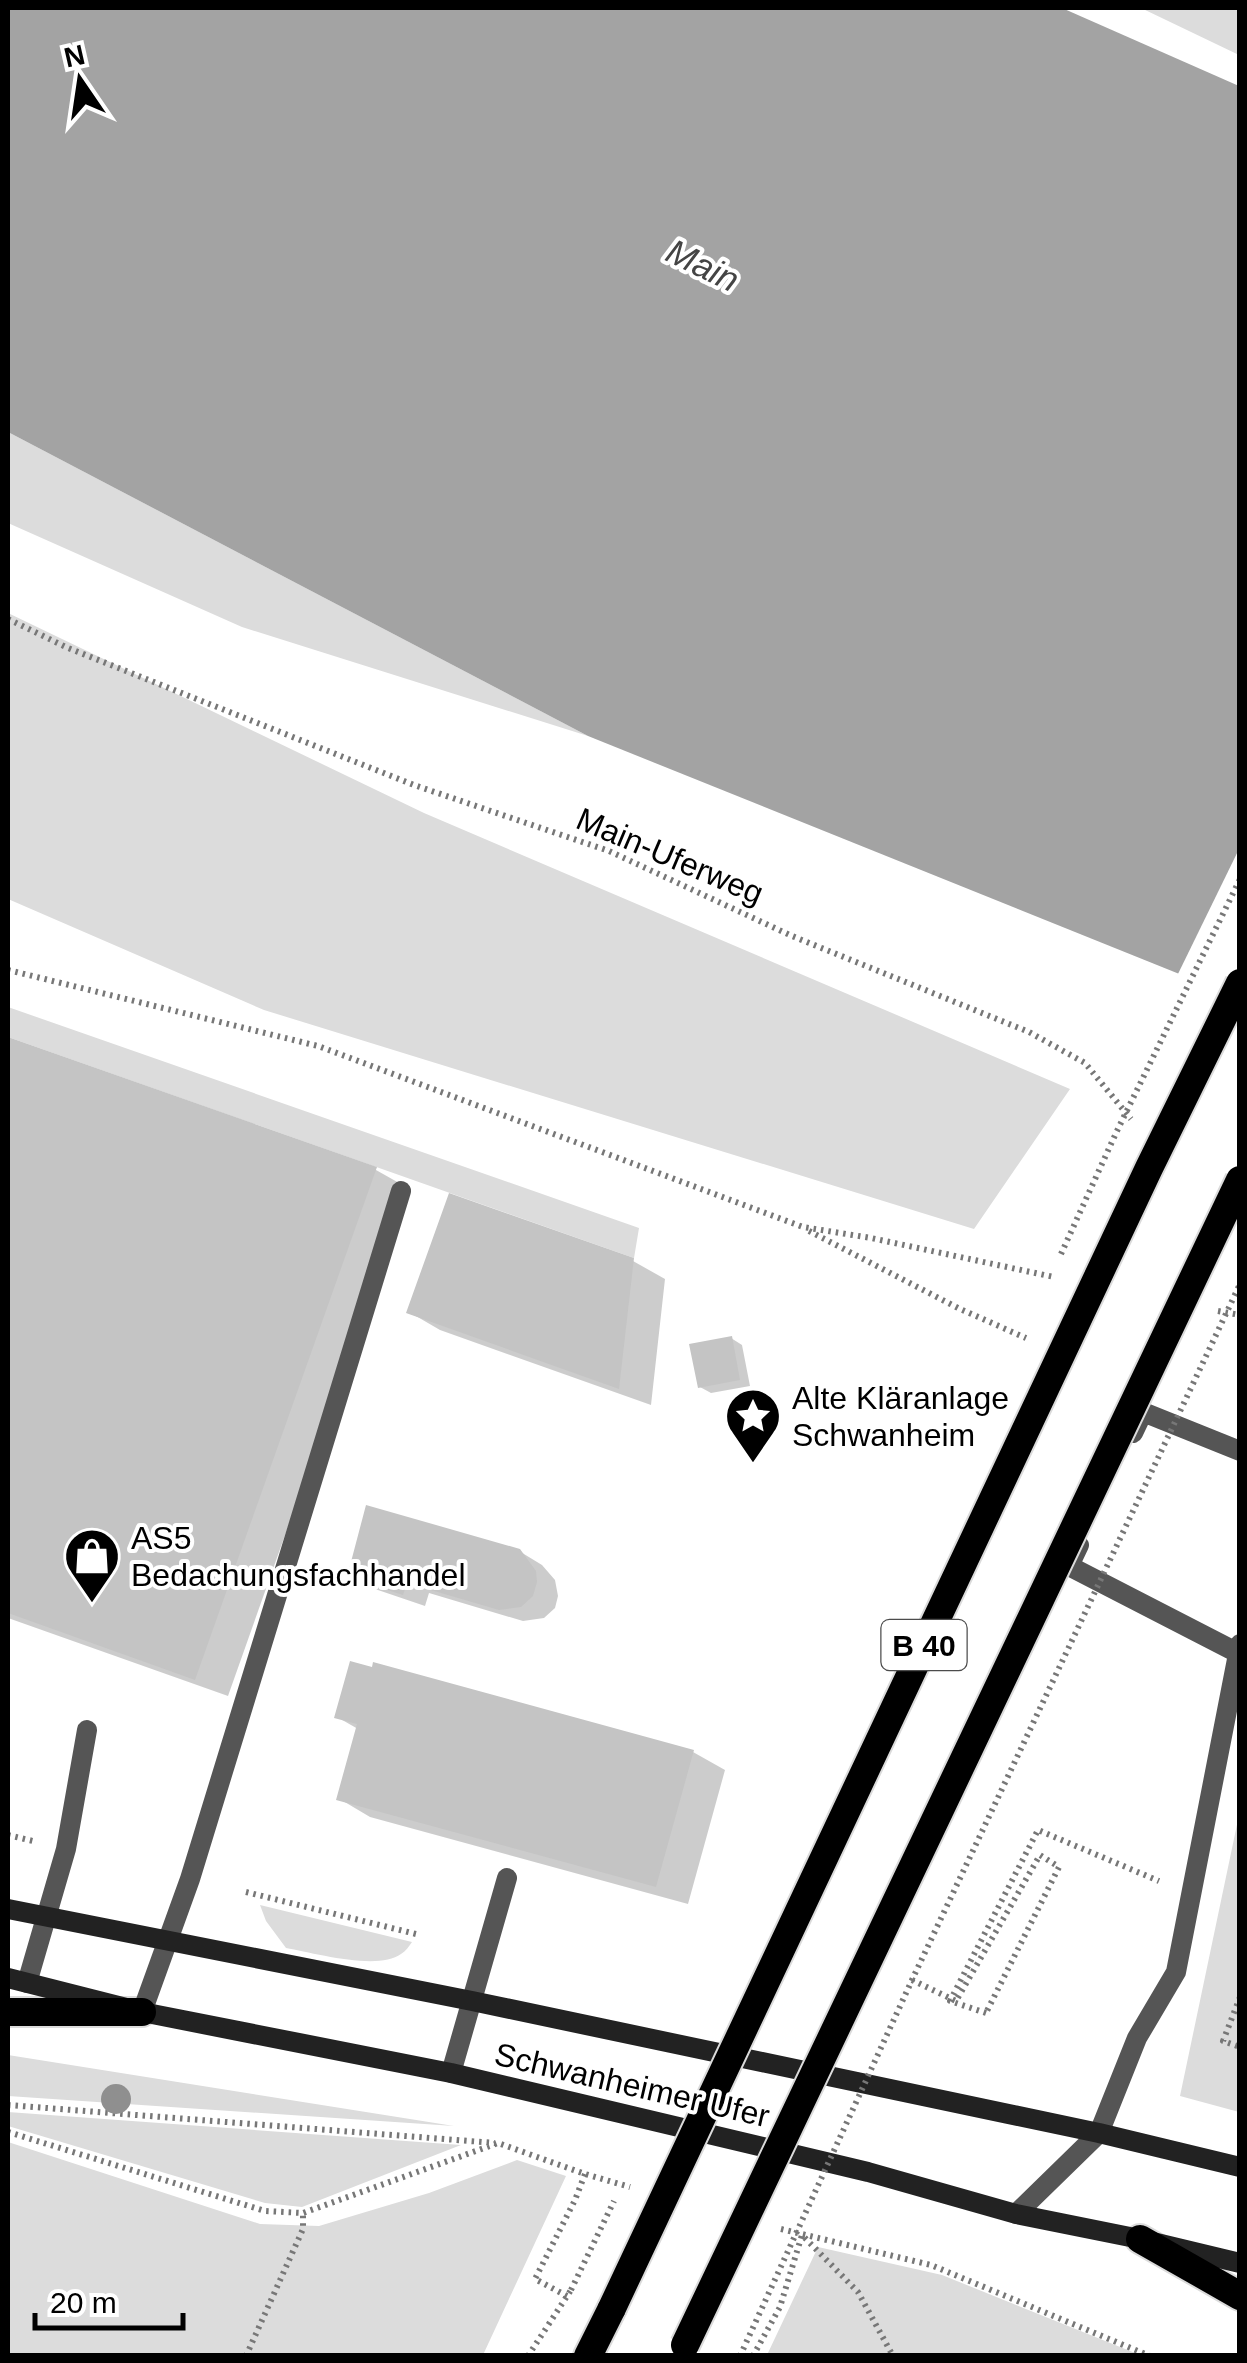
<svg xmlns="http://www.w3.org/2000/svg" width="1247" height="2363" viewBox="0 0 1247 2363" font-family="Helvetica,sans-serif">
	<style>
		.green { fill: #dcdcdc }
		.water { fill: #a3a3a3 }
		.pier { fill: #fff }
		.shadow { fill: #0003 }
		.building { fill: #c4c4c4 }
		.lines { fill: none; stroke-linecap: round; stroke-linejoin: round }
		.trunk-casing { stroke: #dbdbdb; stroke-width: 32 }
		.path { stroke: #777; stroke-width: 6; stroke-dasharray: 2.5 5; stroke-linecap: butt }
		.service { stroke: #555; stroke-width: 20 }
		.secondary { stroke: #222; stroke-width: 20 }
		.trunk { stroke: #000; stroke-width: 28 }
		.trunk-bridge-casing { stroke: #dbdbdb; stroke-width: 32; stroke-linecap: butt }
		.path-bridge { stroke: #777; stroke-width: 6; stroke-dasharray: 2.5 5; stroke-linecap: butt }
		.trunk-bridge { stroke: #000; stroke-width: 28 }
		.tree { fill: #8f8f8f }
		.labels { text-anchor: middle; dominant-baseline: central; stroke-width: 8; stroke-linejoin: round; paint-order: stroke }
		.shield { fill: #fff; stroke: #4c4c4c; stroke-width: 2.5 }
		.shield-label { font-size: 30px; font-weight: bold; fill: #000 }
		.street-label { font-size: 32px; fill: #000; stroke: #fff }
		.poi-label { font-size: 32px; fill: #000; stroke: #fff; text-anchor: start }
		.water-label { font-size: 35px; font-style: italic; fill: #444; stroke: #fff }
	</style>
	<rect width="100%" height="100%" fill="#fff"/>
	<path class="green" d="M 1141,8 L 1239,8 L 1239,55 Z
		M 8,432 L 588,736 L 242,627 L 8,523 Z
		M 8,613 L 424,813 L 1070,1089 L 974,1229 L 264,1010 L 8,899 Z
		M 8,1007 L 639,1228 L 634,1258 L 8,1037 Z
		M 1239,1815 L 1239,2112 L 1180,2096 Z
		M 260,1905 L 412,1942 C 409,1946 406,1951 401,1954 C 378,1971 314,1953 286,1948 L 266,1921 Z
		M 8,2055 L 454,2126 L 8,2096 Z
		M 8,2112 L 461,2145 L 302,2207 L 265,2203 L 8,2126 Z
		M 8,2142 L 260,2224 L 319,2226 L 429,2193 L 517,2160 L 566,2176 L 483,2355 L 8,2355 Z
		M 818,2247 L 942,2275 L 1140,2355 L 767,2355 Z"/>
	<path class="water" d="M 8,8 L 1062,8 L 1239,86 L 1239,998 L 588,736 L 8,432 Z"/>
	<path class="pier" d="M 1240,847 L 1240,1003 L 1176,978 Z"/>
	<path class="shadow" d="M 8,1040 L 376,1170 L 408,1188 L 228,1696 L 8,1618 Z
		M 633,1261 L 665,1279 L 651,1405 L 440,1330 L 409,1312 Z
		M 731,1338 L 742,1345 L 750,1386 L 711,1393 L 700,1387 Z
		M 519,1551 L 542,1565 L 555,1580 L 558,1596 L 555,1608 L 544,1618 L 523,1621 L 429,1593 L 425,1606 L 372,1588 L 350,1576 Z
		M 337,1717 L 693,1752 L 725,1770 L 688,1904 L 370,1817 L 338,1798 L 358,1729 Z"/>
	<path class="building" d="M 8,1037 L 377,1167 L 195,1680 L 8,1613 Z
		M 449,1193 L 634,1258 L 619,1389 L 406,1313 Z
		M 732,1336 L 740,1380 L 698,1388 L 689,1344 Z
		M 366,1505 L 520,1549 L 536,1571 L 537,1582 L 533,1596 L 521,1607 L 499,1610 L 407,1583 L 403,1595 L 347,1577 Z
		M 350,1661 L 372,1667 L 373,1662 L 694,1750 L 656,1887 L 336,1800 L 357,1724 L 334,1718 Z"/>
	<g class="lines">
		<g class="trunk-casing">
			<path id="trunk" d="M 8,2012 L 142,2012
				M 1140,2239 L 1240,2296
				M 588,2356 L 612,2308"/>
		</g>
		<path class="path" d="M 8,619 L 68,648 L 414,785 L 609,851 L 792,936 L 1029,1032 L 1085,1063 L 1131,1119
			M 8,970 L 318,1046 L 803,1227 L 871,1238 L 1054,1277
			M 809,1231 L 960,1309 L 1026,1338
			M 1218,1311 L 1240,1315
			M 8,1835 L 33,1841
			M 246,1892 L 420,1935
			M 1240,1997 L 1223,2041 L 1240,2047
			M 986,2013 L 950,2001 L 1038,1830 L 1159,1881
			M 8,2105 L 495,2143
			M 8,2132 L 265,2211 L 303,2213 L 498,2143 L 585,2174 L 630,2187
			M 781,2229 L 931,2265 L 1150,2356
			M 567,2296 L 535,2279 L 575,2200 L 585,2174
			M 246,2356 L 303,2229 L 303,2213
			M 528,2356 L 571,2290
			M 753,2356 L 780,2307 L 802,2235 L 858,2292 L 893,2356"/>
		<path class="service" d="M 1133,1433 L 1143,1412 L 1240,1451
			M 1079,1545 L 1069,1566 L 1238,1653
			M 27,1983 L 66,1849 L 87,1730
			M 142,2012 L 190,1879 L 401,1191
			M 451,2073 L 507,1878
			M 1016,2214 L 1099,2133 L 1137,2038 L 1176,1972 L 1240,1644"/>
		<path class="secondary" d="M 8,1909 L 472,2001 L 1099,2133 L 1240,2167
			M 8,1978 L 142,2012 L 451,2073 L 868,2172 L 1016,2214 L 1140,2239 L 1240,2263"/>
		<use href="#trunk" class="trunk"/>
		<g class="trunk-bridge-casing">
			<path id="trunk-bridge" d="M 612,2308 L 1149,1168 L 1240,983
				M 685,2345 L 1240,1180"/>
		</g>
		<path class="path-bridge" d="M 1061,1254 L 1116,1133 L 1240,879
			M 912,1980 L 956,2001 L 1040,1855 L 1059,1867 L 986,2013
			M 571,2290 L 614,2201
			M 740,2356 L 912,1980 L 1240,1284"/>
		<use href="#trunk-bridge" class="trunk-bridge"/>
	</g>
	<circle class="tree" cx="116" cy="2099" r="15"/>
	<defs>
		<g id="sight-pin" transform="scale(2.875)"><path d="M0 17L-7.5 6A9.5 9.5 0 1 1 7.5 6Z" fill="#000" stroke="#fff"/><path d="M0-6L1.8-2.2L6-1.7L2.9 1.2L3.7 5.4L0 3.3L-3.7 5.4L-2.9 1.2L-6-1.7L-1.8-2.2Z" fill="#fff"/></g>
		<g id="shop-pin" transform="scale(2.875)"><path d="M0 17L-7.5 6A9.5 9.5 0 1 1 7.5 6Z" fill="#000" stroke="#fff"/><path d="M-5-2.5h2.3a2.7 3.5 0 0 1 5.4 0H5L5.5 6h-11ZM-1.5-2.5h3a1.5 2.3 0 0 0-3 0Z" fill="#fff"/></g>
	</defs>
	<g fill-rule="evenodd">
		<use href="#sight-pin" x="753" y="1416"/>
		<use href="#shop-pin" x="92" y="1556"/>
	</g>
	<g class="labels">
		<rect class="shield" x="881.5" y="1620" width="85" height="50" rx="8"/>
		<g class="shield-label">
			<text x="924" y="1645">B 40</text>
		</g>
		<g class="street-label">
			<text transform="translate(670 856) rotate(23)">Main-Uferweg</text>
			<text transform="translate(632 2085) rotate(13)">Schwanheimer Ufer</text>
		</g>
		<g class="poi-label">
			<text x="792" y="1398">Alte Kläranlage<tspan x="792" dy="37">Schwanheim</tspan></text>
			<text x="131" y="1538">AS5<tspan x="131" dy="37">Bedachungsfachhandel</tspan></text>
		</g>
		<g class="water-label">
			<text transform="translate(703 265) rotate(26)">Main</text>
		</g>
	</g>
	<rect width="1247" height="2363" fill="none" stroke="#000000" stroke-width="20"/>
	<g transform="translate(80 80) rotate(347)" stroke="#ffffff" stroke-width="8" paint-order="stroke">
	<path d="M0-8L18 38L0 25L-18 38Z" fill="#000000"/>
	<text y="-15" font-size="28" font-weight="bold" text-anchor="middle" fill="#000000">N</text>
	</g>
	<path d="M35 2313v15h148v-15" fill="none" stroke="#000000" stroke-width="5"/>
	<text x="50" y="2313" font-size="30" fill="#000000" stroke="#ffffff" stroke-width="8" paint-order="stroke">20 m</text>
</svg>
